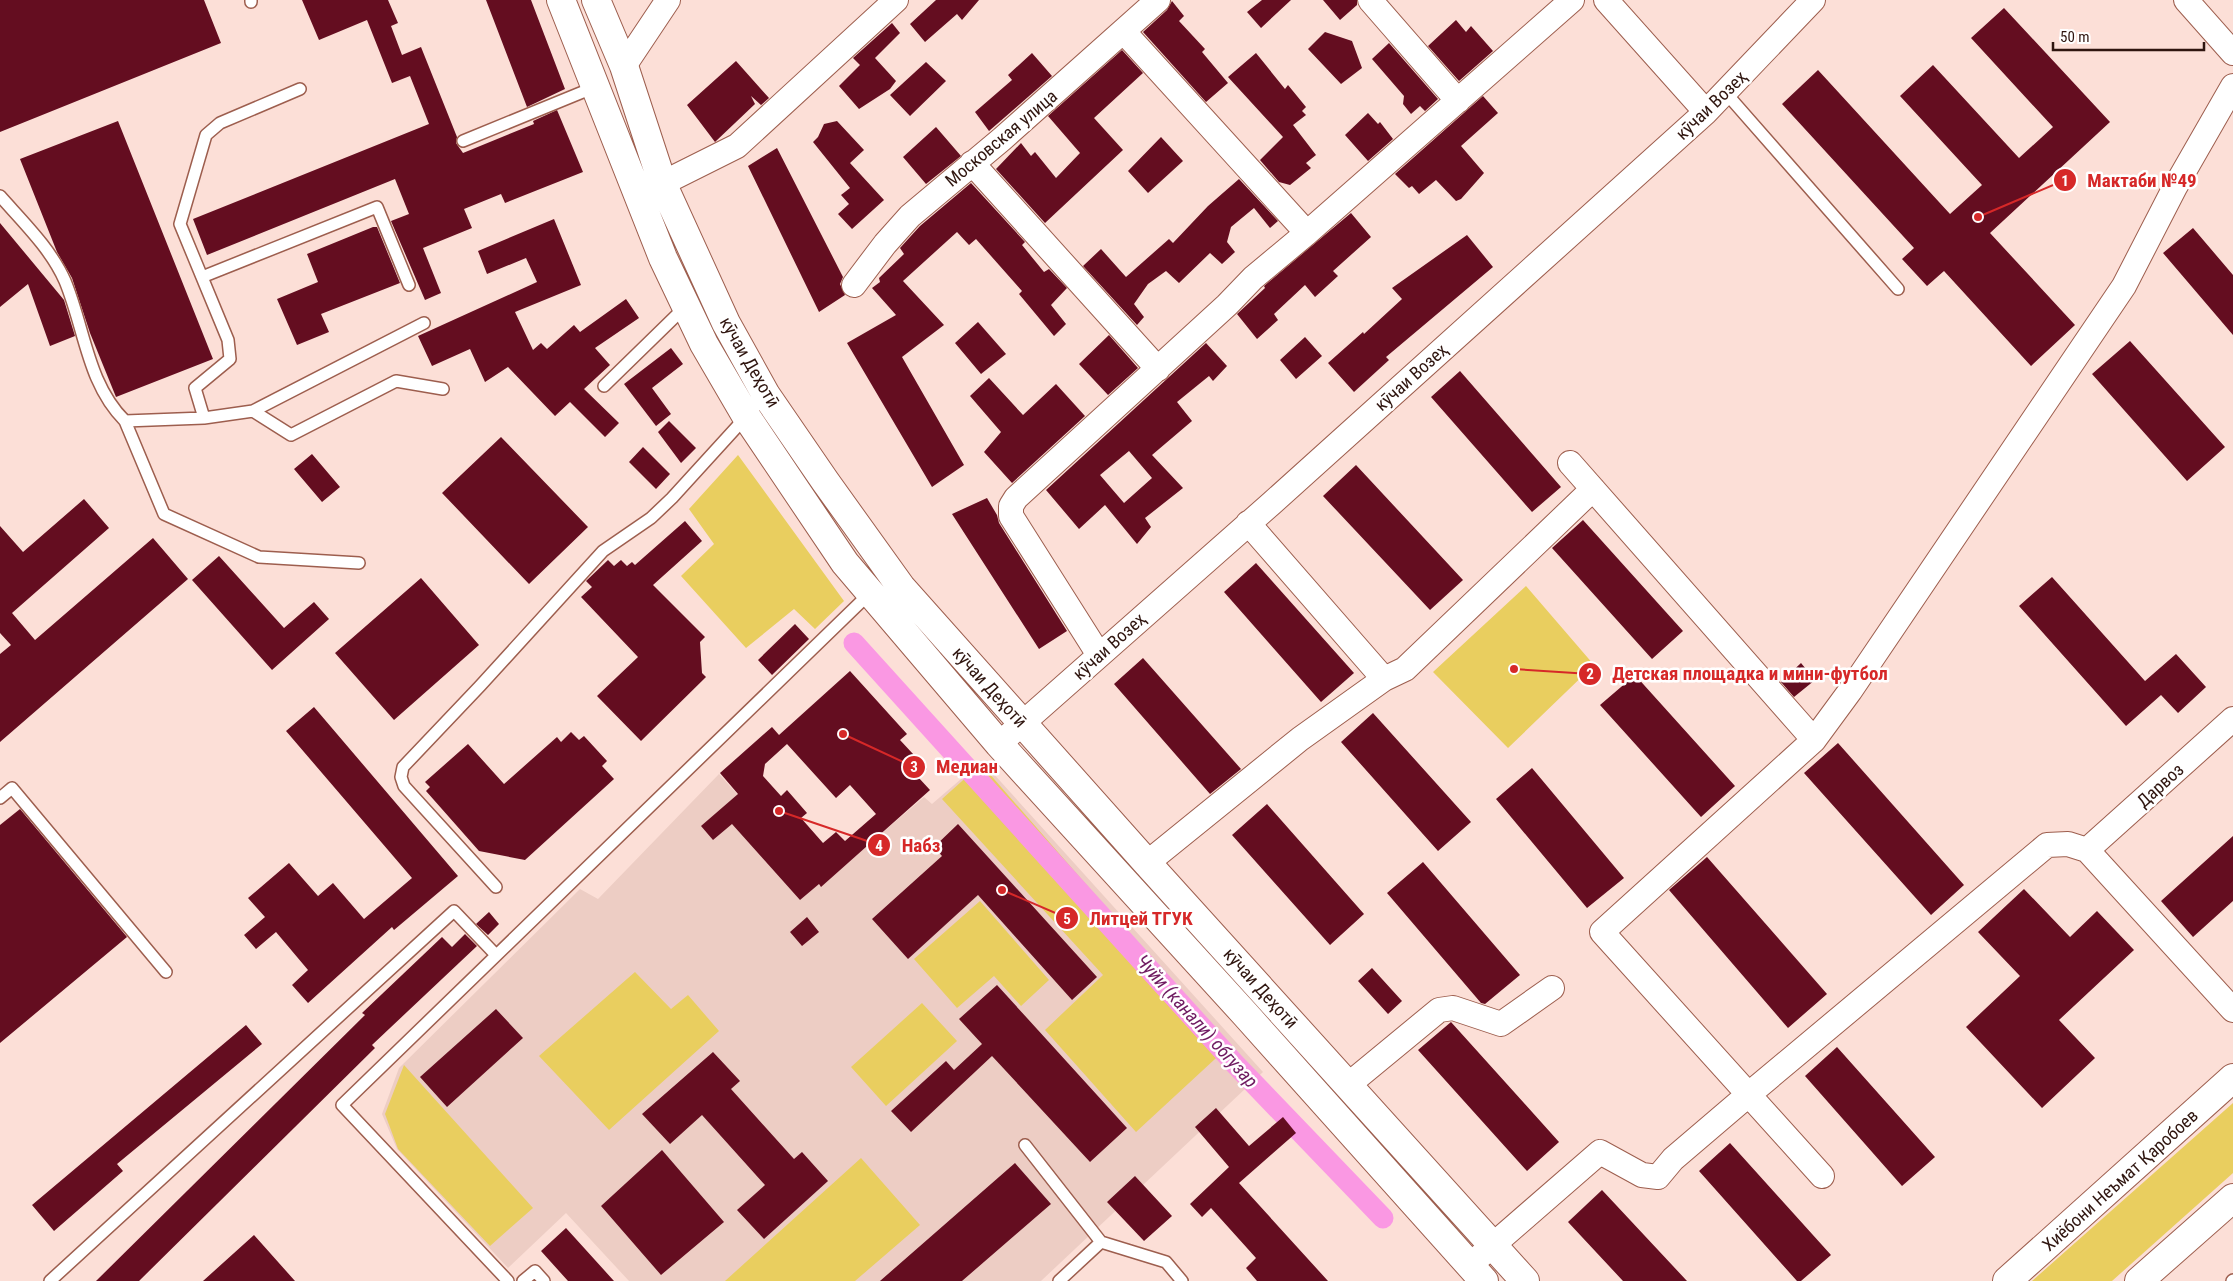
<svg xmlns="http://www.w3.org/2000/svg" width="2233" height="1281" viewBox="0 0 2233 1281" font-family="'Roboto Condensed',sans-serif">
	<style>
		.built { fill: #edcdc4 }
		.green { fill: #e9ce5f }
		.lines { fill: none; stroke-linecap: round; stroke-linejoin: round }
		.canal { stroke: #fa98e3; stroke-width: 21 }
		.building { fill: #640d20; fill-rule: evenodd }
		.service-casing { stroke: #9d5e4e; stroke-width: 14 }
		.minor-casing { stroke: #9d5e4e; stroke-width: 26 }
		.tertiary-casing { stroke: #9d5e4e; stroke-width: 30 }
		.trunk-casing { stroke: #9d5e4e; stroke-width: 30 }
		.service { stroke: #fff; stroke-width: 11 }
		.minor { stroke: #fff; stroke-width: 24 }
		.tertiary { stroke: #fff; stroke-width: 28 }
		.trunk { stroke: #fff; stroke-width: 28 }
		.labels { text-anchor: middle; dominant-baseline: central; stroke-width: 5; stroke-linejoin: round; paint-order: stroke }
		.street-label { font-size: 18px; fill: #2f150f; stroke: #fff }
		.water-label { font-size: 19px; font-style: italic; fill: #6f1b61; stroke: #fff }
		.leader { fill: none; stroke: #d62828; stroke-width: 2 }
		.callout-dot { fill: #d62828; stroke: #fff; stroke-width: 2 }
		.mark-label { font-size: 15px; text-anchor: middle; font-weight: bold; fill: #fff }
		.callout-label { font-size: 19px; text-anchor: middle; font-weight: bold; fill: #d62828; stroke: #fff; stroke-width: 5; stroke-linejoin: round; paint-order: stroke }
	</style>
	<rect width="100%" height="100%" fill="#fcdfd7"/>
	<path class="built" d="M 982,761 L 1263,1072 L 1041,1281 L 629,1281 L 566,1213 L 508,1268 L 397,1149 L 382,1114 L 399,1068 L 580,889 L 598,899 L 719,774 L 820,886 L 924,797 L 932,804 Z"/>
	<path class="green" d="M 738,455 L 844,601 L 815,629 L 794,609 L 746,648 L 681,576 L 714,544 L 689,509 Z
		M 1526,586 L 1594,665 L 1508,748 L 1433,672 Z
		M 981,764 L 1228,1047 L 1136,1132 L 1045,1030 L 1103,975 L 942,799 Z
		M 980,901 L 1049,980 L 1021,1006 L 994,976 L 957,1008 L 914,959 Z
		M 635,972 L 671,1009 L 688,995 L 719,1031 L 609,1130 L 539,1056 Z
		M 922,1003 L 957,1041 L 886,1106 L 851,1067 Z
		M 404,1065 L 533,1208 L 490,1246 L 398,1149 L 385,1114 Z
		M 2233,1103 L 2233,1173 L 2112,1281 L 2032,1281 Z
		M 861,1158 L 920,1225 L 855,1281 L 725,1281 Z"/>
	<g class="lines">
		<path class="canal" d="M 854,643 L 1235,1064 L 1383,1218"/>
	</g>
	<path class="building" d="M 0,0 L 204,0 L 221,43 L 0,132 Z
		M 302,0 L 388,0 L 398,23 L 391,26 L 402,55 L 421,47 L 457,137 L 456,143 L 463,153 L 534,124 L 533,121 L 557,110 L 583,172 L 505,203 L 501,194 L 464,209 L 472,228 L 423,248 L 441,293 L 425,300 L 391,221 L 409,214 L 395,179 L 207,255 L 193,219 L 429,124 L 410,76 L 392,83 L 367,20 L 319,40 Z
		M 486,0 L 531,0 L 565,89 L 527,107 Z
		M 936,0 L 979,0 L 962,20 L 957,14 L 925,42 L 910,24 Z
		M 1262,0 L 1291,0 L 1261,28 L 1247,12 Z
		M 1323,0 L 1357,0 L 1357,5 L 1340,20 Z
		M 1172,1 L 1184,16 L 1179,21 L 1205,49 L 1202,52 L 1228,83 L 1206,102 L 1143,32 L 1167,10 Z
		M 2004,8 L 2110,122 L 1990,233 L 2075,325 L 2031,366 L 1944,271 L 1927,286 L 1902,259 L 1914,248 L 1782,104 L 1818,70 L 1950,214 L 1982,185 L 1900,96 L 1933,65 L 2019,158 L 2053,127 L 1971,38 Z
		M 1456,20 L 1466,32 L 1471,26 L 1493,51 L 1459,81 L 1428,46 Z
		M 892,23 L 900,33 L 875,58 L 896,81 L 890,89 L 859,109 L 839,86 L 860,65 L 853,58 Z
		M 1325,32 L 1352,41 L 1362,68 L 1341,84 L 1308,49 Z
		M 1389,43 L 1438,99 L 1425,111 L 1420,106 L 1411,114 L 1403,104 L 1404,96 L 1372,59 Z
		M 1122,50 L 1143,73 L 1094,118 L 1123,150 L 1045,223 L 996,169 L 1021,143 L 1031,156 L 1035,152 L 1056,178 L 1080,153 L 1048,116 Z
		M 1032,53 L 1052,76 L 989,131 L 975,112 L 1012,80 L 1008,75 Z
		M 1256,53 L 1285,89 L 1288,85 L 1306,107 L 1302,111 L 1306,115 L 1293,125 L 1316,155 L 1306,163 L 1301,158 L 1311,168 L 1290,185 L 1279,182 L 1260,160 L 1283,137 L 1228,77 Z
		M 736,61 L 769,98 L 761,105 L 751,96 L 755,104 L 715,142 L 687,105 Z
		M 926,62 L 946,81 L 910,116 L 890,95 Z
		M 1483,96 L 1498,113 L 1461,146 L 1484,173 L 1461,199 L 1456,201 L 1436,180 L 1419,194 L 1412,186 L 1409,188 L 1395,174 Z
		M 1368,113 L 1378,124 L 1380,122 L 1393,139 L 1368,161 L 1345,135 Z
		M 118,121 L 213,359 L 116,397 L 90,333 L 72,278 L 57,252 L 20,159 Z
		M 837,121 L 864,150 L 850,163 L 884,200 L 852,229 L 838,214 L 849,204 L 841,195 L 850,188 L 813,142 L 818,137 L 824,124 Z
		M 936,127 L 961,156 L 926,184 L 903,157 Z
		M 1161,137 L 1183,161 L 1148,193 L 1128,171 Z
		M 777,148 L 843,277 L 840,284 L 845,295 L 819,312 L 748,166 Z
		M 1239,179 L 1278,221 L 1270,228 L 1254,208 L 1231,227 L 1227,242 L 1235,252 L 1222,264 L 1210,253 L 1179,283 L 1166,271 L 1148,284 L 1134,304 L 1144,317 L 1137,325 L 1083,266 L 1101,249 L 1126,277 L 1169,239 L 1173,243 L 1208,206 Z
		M 971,183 L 1025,242 L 1022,245 L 1044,272 L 1049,269 L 1067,288 L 1051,305 L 1066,324 L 1054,336 L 1019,294 L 1022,291 L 976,239 L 969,245 L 957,232 L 903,281 L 944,325 L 902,357 L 964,465 L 932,487 L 847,343 L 896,315 L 872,288 L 880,282 L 879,278 L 904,254 L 900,248 L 920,226 Z
		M 1351,213 L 1371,237 L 1333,271 L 1338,276 L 1315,297 L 1305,285 L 1274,314 L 1278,320 L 1257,339 L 1237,314 L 1265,288 L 1264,286 Z
		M 554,219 L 581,285 L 515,312 L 533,350 L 541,343 L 547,349 L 574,325 L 580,332 L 626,299 L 639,318 L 595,348 L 610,365 L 584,389 L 619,423 L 605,437 L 570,402 L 555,416 L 508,367 L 485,382 L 470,349 L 432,366 L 418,336 L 537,282 L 526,258 L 487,274 L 478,251 Z
		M 0,223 L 64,300 L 75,336 L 50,346 L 28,284 L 0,307 Z
		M 373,227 L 377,227 L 400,283 L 321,314 L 329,332 L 297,345 L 277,299 L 318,282 L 307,254 Z
		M 2193,228 L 2233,275 L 2233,335 L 2163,253 Z
		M 1467,235 L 1493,267 L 1386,357 L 1389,360 L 1354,392 L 1328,363 L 1363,332 L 1364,334 L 1402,299 L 1392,288 Z
		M 978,322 L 1006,354 L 981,374 L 955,343 Z
		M 1109,335 L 1138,368 L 1108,395 L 1079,364 Z
		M 1305,337 L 1322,356 L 1296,379 L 1280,360 Z
		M 2130,341 L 2225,447 L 2187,481 L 2092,374 Z
		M 1206,343 L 1227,366 L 1213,381 L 1209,376 L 1177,402 L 1192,421 L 1152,455 L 1183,488 L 1145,518 L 1151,527 L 1137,544 L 1105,505 L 1079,529 L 1046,490 ZM 1129,451 L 1152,478 L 1124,503 L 1100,475 Z
		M 671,348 L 683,364 L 652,388 L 671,414 L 656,426 L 624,384 Z
		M 1460,371 L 1561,487 L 1532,512 L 1431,397 Z
		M 989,378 L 1023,415 L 1056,384 L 1085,416 L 1012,483 L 984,452 L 1001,432 L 970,396 Z
		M 669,421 L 696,448 L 681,463 L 658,432 Z
		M 501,437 L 588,527 L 529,584 L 442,493 Z
		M 643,447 L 670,474 L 656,489 L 629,462 Z
		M 312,454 L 340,487 L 322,502 L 294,469 Z
		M 1356,465 L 1463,580 L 1430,610 L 1323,496 Z
		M 987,498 L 997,515 L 999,523 L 1067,631 L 1039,649 L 952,514 Z
		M 84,499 L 109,528 L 12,613 L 35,640 L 153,538 L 188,579 L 0,742 L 0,654 L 11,645 L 0,633 L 0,526 L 23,552 Z
		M 1583,520 L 1683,631 L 1652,659 L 1552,548 Z
		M 685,521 L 702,541 L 653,585 L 705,637 L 700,642 L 702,673 L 706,677 L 641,741 L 597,696 L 638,657 L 581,597 L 592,587 L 586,581 L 608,560 L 614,566 L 621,560 L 627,566 L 632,562 L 635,565 Z
		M 219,556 L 284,628 L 314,602 L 329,619 L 272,670 L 192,580 Z
		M 1256,563 L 1354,673 L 1321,702 L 1224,592 Z
		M 2052,577 L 2145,681 L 2176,654 L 2206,687 L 2178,713 L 2161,695 L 2126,726 L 2019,606 Z
		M 421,578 L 479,645 L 394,720 L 335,653 Z
		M 795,624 L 809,639 L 772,675 L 758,660 Z
		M 1143,658 L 1241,769 L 1210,794 L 1114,684 Z
		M 1801,663 L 1815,680 L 1794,697 L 1781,682 Z
		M 850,671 L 907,734 L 900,740 L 927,769 L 918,777 L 930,790 L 821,887 L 819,884 L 800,900 L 732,824 L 713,840 L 701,826 L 738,794 L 720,773 L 772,727 L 779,735 ZM 787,744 L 836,798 L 850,785 L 876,814 L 845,841 L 836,832 L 823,843 L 801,818 L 807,813 L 787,790 L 781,796 L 763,776 L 765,764 Z
		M 1635,675 L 1735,786 L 1701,817 L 1600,705 Z
		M 314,707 L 458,876 L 394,930 L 392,927 L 308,1003 L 292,985 L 308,970 L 276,932 L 256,949 L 244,935 L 265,917 L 248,898 L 289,863 L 318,896 L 333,883 L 364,919 L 412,878 L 286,731 Z
		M 1373,713 L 1471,822 L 1438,851 L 1341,742 Z
		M 571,732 L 579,740 L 584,736 L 607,761 L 602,766 L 614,779 L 525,860 L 479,851 L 426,791 L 430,787 L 425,782 L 468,744 L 504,784 L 557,737 L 561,742 Z
		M 1838,743 L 1964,885 L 1931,915 L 1804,773 Z
		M 1532,768 L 1624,878 L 1587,908 L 1496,799 Z
		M 1267,804 L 1364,914 L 1330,945 L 1232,835 Z
		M 20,809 L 127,937 L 0,1043 L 0,825 Z
		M 958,824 L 1097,977 L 1072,1000 L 978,895 L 908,959 L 872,919 L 942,856 L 934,847 Z
		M 2233,836 L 2233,901 L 2193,937 L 2161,901 Z
		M 1707,857 L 1827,994 L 1788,1028 L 1669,890 Z
		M 1423,862 L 1520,975 L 1485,1004 L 1481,1003 L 1387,893 Z
		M 2024,889 L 2070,937 L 2097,911 L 2134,950 L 2059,1020 L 2095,1058 L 2042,1108 L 1966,1027 L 2020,976 L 1978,932 Z
		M 489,912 L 499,924 L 488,935 L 476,924 Z
		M 807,917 L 819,932 L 802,946 L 790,932 Z
		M 465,934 L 477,946 L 372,1045 L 375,1048 L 139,1281 L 96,1281 L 365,1015 L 362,1013 L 442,937 L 452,947 Z
		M 1372,968 L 1402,1001 L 1388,1014 L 1358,981 Z
		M 997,985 L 1127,1128 L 1090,1162 L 992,1056 L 911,1132 L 891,1111 L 946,1061 L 954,1070 L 982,1044 L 959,1019 Z
		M 496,1009 L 523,1038 L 447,1107 L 420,1077 Z
		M 1451,1022 L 1559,1142 L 1527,1171 L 1418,1050 Z
		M 246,1025 L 262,1044 L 117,1164 L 123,1171 L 54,1231 L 32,1205 Z
		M 1837,1047 L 1935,1157 L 1902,1186 L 1805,1076 Z
		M 713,1052 L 740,1081 L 731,1089 L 794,1159 L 802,1152 L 828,1181 L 764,1239 L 737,1210 L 765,1185 L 702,1115 L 670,1144 L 642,1114 Z
		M 1216,1108 L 1249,1146 L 1283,1117 L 1296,1133 L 1239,1183 L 1328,1281 L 1257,1281 L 1246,1268 L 1256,1258 L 1211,1208 L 1202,1217 L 1190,1204 L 1229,1167 L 1195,1127 Z
		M 1730,1143 L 1831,1255 L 1801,1281 L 1797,1281 L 1699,1171 Z
		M 662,1150 L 724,1222 L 661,1275 L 601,1206 Z
		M 1015,1163 L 1051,1204 L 962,1281 L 880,1281 Z
		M 1135,1176 L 1172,1216 L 1144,1241 L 1107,1202 Z
		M 1602,1190 L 1687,1281 L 1623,1281 L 1568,1222 Z
		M 566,1228 L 614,1281 L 568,1281 L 541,1251 Z
		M 254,1235 L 295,1281 L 203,1281 Z"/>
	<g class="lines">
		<g class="service-casing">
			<path id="service" d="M 251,0 L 251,2
				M 1725,92 L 1898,289
				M 463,141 L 595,87
				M 0,196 C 23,222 51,249 65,281 C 85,329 87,383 125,421 L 204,418 L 253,411 L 424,323
				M 202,277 L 377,207 L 409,285
				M 604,386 L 685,307
				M 253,411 L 291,435 L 396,381 L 443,389
				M 204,418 L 195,388 L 230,359 L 228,340 L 180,224 L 206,135 L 220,123 L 300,89
				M 125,421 L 164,514 L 259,557 L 359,563
				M 0,798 L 12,788 L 166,972
				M 496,887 L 404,786 L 401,777 L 403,767 L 480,686 L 603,551 L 651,518 L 672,498 L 766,395
				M 1025,1145 L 1101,1242 L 1059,1281
				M 1101,1242 L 1166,1262 L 1182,1281
				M 50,1281 L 454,911 L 496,955
				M 508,1281 L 342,1105 L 870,593
				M 523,1281 L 535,1271 L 544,1281
				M 2232,1281 L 2233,1280"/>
		</g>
		<g class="minor-casing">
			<path id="minor" d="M 1370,0 L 1458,101
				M 1606,0 L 1706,112
				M 2186,0 L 2233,53
				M 1124,32 L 1307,233
				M 624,66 L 668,0
				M 972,163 L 1158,369
				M 647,191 L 737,146 L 896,0
				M 854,285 L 885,244 L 910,216 L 1002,139 L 1158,0
				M 1570,463 L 1814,740
				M 1248,523 L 1384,679 L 1405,669 L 1593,489
				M 1099,655 L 1011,516 L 1011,506 L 1016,498 L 1227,305 L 1253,278 L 1307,233 L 1572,0
				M 999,744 L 1272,503 L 1706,112 L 1813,0
				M 2087,850 L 2233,719
				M 1147,863 L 1300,739 L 1384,679
				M 1348,1085 L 1439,1010 L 1453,1008 L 1501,1024 L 1552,988
				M 1822,1176 L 1602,932 L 1814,740 L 1850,691 L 2124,286 L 2175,187 L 2233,86
				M 1470,1265 L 1600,1152 L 1642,1175 L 1658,1177 L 1673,1159 L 1748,1095 L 2047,845 L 2068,844 L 2087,850 L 2233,1010"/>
		</g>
		<g class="tertiary-casing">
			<path id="tertiary" d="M 561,0 L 663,258 L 704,344 L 746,416 L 845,563 L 999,744 L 1245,1014 L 1484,1281
				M 596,0 L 624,66 L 663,185 L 726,323 L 766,395 L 825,481 L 901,587 L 1147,863 L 1525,1281"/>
		</g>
		<g class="trunk-casing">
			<path id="trunk" d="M 2007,1281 L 2233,1078
				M 2139,1281 L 2233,1198"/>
		</g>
		<use href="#service" class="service"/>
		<use href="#minor" class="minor"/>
		<use href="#tertiary" class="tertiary"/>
		<use href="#trunk" class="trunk"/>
	</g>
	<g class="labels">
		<g class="street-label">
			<text transform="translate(1711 105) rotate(-44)">кӯчаи Возеҳ</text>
			<text transform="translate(1001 138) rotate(-40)">Московская улица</text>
			<text transform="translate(750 362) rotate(60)">кӯчаи Деҳотӣ</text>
			<text transform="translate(1411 377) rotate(-42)">кӯчаи Возеҳ</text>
			<text transform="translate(1109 646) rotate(-42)">кӯчаи Возеҳ</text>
			<text transform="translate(990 687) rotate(48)">кӯчаи Деҳотӣ</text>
			<text transform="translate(2160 785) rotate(-42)">Дарвоз</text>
			<text transform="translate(1261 988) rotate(48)">кӯчаи Деҳотӣ</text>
			<text transform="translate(2120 1180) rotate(-42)">Хиёбони Неъмат Қаробоев</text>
		</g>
		<g class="water-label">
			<text transform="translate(1197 1021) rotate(48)">Чуйи (канали) обгузар</text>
		</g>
	</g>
	<path class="leader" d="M1978 217L2065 180M1514 669L1590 674M843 734L914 767M779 811L879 845M1002 890L1067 918"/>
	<g class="callout-dot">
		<circle cx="1978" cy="217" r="5"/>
		<circle cx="1514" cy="669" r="5"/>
		<circle cx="843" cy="734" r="5"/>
		<circle cx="779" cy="811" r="5"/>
		<circle cx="1002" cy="890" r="5"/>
		<circle cx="2065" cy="180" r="12"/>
		<circle cx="1590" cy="674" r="12"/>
		<circle cx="914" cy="767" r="12"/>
		<circle cx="879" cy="845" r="12"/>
		<circle cx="1067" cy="918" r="12"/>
	</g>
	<g class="mark-label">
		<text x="2065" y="186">1</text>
		<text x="1590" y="679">2</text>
		<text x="914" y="772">3</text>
		<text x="879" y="851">4</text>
		<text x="1067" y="924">5</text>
	</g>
	<g class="callout-label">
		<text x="2142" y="187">Мактаби №49</text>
		<text x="1750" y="680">Детская площадка и мини-футбол</text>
		<text x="967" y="773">Медиан</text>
		<text x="921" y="852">Набз</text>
		<text x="1141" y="925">Литцей ТГУК</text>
	</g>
	<path d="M2053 42v8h151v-8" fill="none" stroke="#2f150f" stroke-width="2.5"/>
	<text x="2060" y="42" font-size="15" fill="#2f150f" stroke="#ffffff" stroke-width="4" paint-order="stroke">50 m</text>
</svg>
